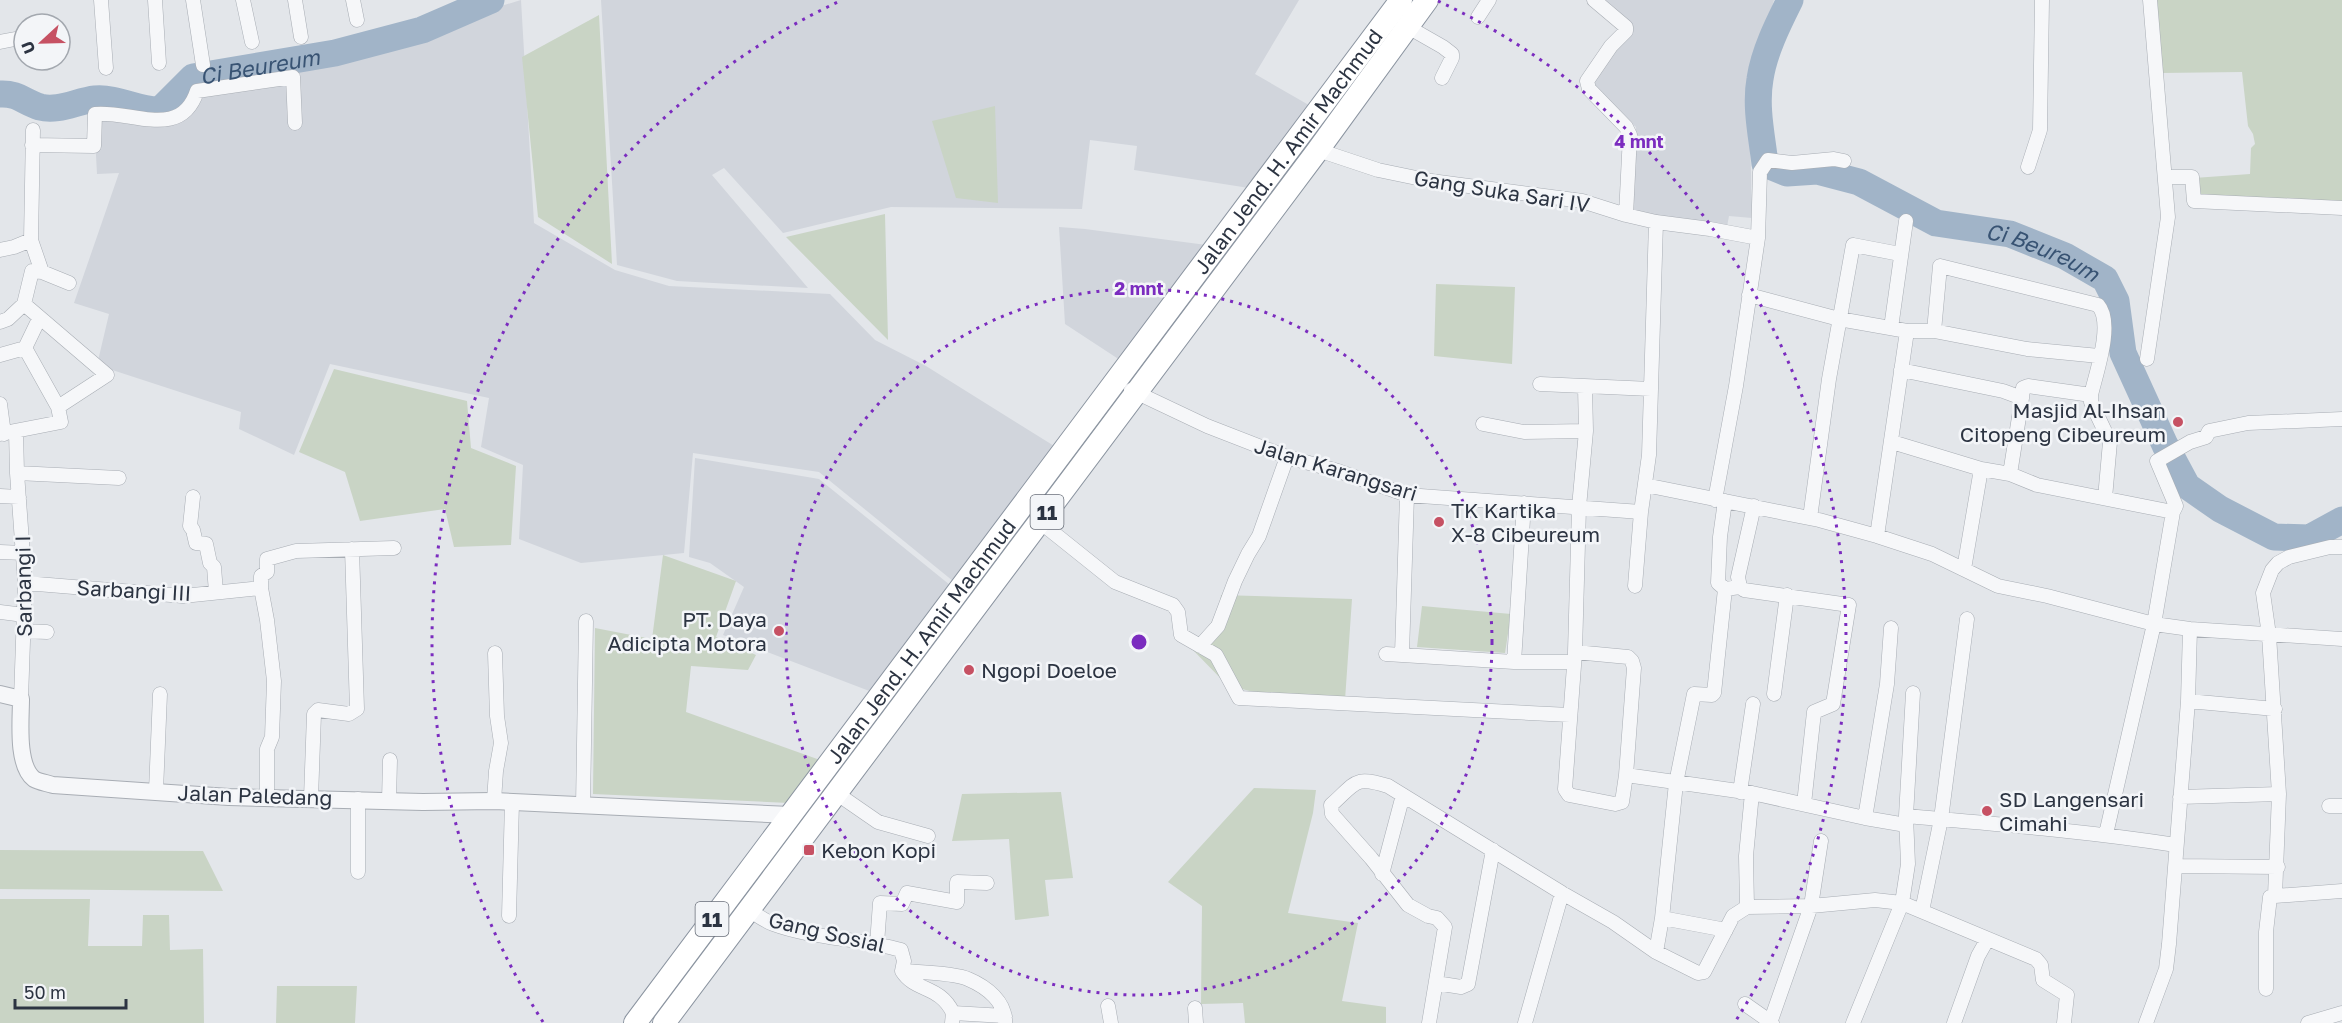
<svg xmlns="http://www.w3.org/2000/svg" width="2342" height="1023" viewBox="0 0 2342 1023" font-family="'Golos Text',sans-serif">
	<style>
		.built { fill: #d1d5dc }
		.grass { fill: #c9d4c5 }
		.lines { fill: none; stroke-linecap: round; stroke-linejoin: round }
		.river { stroke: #a1b4c8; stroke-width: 27 }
		.minor-casing { stroke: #a8adb4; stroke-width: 15 }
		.tertiary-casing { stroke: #a8adb4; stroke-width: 18 }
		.trunk-casing { stroke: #8b94a0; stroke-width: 24 }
		.minor { stroke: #f6f7f9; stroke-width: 14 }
		.tertiary { stroke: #f6f7f9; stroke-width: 16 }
		.trunk { stroke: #fff; stroke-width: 22 }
		.ring { fill: none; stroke: #7b2cbf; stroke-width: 3; stroke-dasharray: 3 6 }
		.poi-dot { fill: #c65163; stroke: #f3f5f8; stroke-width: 2 }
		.labels { text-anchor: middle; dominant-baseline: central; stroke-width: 5; stroke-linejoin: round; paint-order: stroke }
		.shield { fill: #f3f5f8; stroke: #686e79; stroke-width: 1.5 }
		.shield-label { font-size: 20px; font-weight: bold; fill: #2c3442 }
		.street-label { font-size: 21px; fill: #2c3442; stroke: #f3f5f8 }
		.poi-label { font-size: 21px; fill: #2c3442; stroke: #f3f5f8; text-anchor: start }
		.water-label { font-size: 22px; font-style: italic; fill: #385373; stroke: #f3f5f8 }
		.centre { fill: #7b2cbf; stroke: #f3f5f8; stroke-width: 3 }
		.ring-label { font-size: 18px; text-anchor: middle; font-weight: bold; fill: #7b2cbf; stroke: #f3f5f8; stroke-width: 5; stroke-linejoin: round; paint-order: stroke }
	</style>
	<rect width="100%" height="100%" fill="#e3e6ea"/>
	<path class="built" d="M 521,0 L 534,223 L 615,270 L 669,286 L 830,294 L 875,340 L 926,366 L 1059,449 L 953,581 L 819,472 L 693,453 L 684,553 L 581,563 L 519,539 L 523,465 L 481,447 L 489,398 L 330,364 L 294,455 L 239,429 L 241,412 L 97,365 L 109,314 L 74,303 L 119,173 L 97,174 L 94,118 L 129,124 L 169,122 L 194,91 L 355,50 Z
		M 601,0 L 1299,0 L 1255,74 L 1314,108 L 1249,188 L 1134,170 L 1137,146 L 1090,140 L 1082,209 L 891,207 L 783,233 L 724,168 L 712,175 L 808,288 L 677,281 L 617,265 Z
		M 1596,0 L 1774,0 L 1749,87 L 1752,218 L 1729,216 L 1726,232 L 1630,218 L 1636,127 L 1583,81 L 1628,31 Z
		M 1059,227 L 1085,229 L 1214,246 L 1123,362 L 1065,324 Z
		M 695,458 L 819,479 L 950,585 L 872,692 L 723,635 L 744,587 L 710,563 L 689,557 Z"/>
	<path class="grass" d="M 2157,0 L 2342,0 L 2342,202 L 2199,196 L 2194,178 L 2250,174 L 2251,148 L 2255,144 L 2253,134 L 2248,126 L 2242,72 L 2161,73 Z
		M 599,15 L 612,264 L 538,217 L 522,57 Z
		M 995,106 L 998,203 L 956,198 L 932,121 Z
		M 885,214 L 888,340 L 786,237 Z
		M 1436,284 L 1515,287 L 1512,364 L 1434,356 Z
		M 334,369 L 467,401 L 471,448 L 516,466 L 511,545 L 454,547 L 445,509 L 360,521 L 345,472 L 299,452 Z
		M 663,555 L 736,581 L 716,637 L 756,655 L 748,670 L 691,666 L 686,712 L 820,760 L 789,803 L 593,794 L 595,628 L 652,639 Z
		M 1221,595 L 1352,599 L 1345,700 L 1257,693 L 1227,685 L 1192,649 L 1218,626 Z
		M 1422,606 L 1511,614 L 1505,653 L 1417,647 Z
		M 1254,788 L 1316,790 L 1313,813 L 1288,913 L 1358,923 L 1342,1001 L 1386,1007 L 1386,1023 L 1245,1023 L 1243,1003 L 1201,1004 L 1202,906 L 1168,882 Z
		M 1061,792 L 1073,878 L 1045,880 L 1049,916 L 1015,920 L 1009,839 L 952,841 L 962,794 Z
		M 0,850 L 203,851 L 223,891 L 0,889 Z
		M 0,899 L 90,899 L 88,946 L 142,946 L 143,915 L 169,915 L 170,950 L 203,949 L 204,1023 L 0,1023 Z
		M 277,986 L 357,986 L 355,1023 L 276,1023 Z"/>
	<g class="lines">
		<g class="river">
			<path id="s1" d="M 1790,0 C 1778,24 1764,52 1760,79 C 1755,107 1762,137 1765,164 L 1787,173 L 1817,171 L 1859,182 L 1936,223 L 2010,234 L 2065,256 L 2105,279 L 2116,301 L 2123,353 L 2165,445 L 2187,486 L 2220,509 L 2274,537 L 2309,538 L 2342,520"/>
			<path id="s2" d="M 0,94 C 18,93 24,102 40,107 C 58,112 77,101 95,99 C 118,97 138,111 160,110 L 193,77 L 335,53 L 422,30 L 491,0"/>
		</g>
		<g class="minor-casing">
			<path id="minor" d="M 101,0 L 106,68
				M 155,0 L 159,63
				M 193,0 L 203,65
				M 243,0 L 252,42
				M 295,0 L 301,37
				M 353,0 L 357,20
				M 1594,0 L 1626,27 L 1626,31 L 1611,46 L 1587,81 L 1589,89 L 1626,127 L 1630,135 L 1626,215
				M 1478,17 L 1489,0
				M 1408,27 L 1443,47 L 1452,54 L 1452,58 L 1442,78
				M 0,42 L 15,39
				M 33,130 L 31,240 L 42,272
				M 32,145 L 94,146 L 95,114 C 131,110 181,141 197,91 L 293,77 L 295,123
				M 1318,150 L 1378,170 L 1431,181 L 1582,201 L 1626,215 L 1656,222 L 1710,229 L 1758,238
				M 2028,167 L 2040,130 L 2042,0
				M 2165,177 L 2192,177 L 2194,201 L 2342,208
				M 0,250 L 14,247 L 31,240
				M 1749,295 L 1839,319 L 1907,331 L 1934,331 L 2027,349 L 2099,356
				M 0,322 L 8,319 L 24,304
				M 1891,328 L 1906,221
				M 1934,331 L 1940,266 L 2098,305 C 2114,323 2096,373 2091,395
				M 25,348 L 58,407
				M 0,355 L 25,348 L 39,319
				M 2147,359 L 2168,217 L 2150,0
				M 1901,370 L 2003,391 L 2022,398 L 2010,474
				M 1540,384 L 1651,389 L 1649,455 L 1641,512 L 1635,586
				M 1651,389 L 1656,222
				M 1131,390 L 1207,426 L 1287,457 L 1338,471 L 1407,495 L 1641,512
				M 2022,398 L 2023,388 L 2028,386 L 2091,395 L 2091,402 L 2110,442 L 2105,498
				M 0,404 L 4,434
				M 1483,424 L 1524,432 L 1586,431
				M 16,431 L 17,473 L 25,583 L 21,699
				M 0,434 L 61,422 L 58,407 L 107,375 L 24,304 L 32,271 L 42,272 L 69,283
				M 1892,442 L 1981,469 L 2010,474 L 2037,485 L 2173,512
				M 17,473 L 119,478
				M 1645,485 L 1819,520 L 1877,536 L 1932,554 L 1998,586 L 2047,596 L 2154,624 L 2190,629 L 2342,639
				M 0,496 L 19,497
				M 193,497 L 190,526 L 193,530 L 196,543 L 206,544 L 210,563 L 214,567 L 216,592
				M 1715,500 L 1736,386 L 1758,238 L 1760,172 L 1768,160 L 1792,163 L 1834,159 L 1844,161
				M 1725,501 L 1720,537 L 1718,583 L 1725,589 L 1740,587 L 1744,590 L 1849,605 L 1833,704 L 1814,712 L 1804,804
				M 1810,518 L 1829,379 L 1853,245 L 1900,254
				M 1040,522 L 1115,582 L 1173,605 L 1178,612 L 1181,635 L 1216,655 L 1239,698 L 1570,715
				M 1877,536 L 1907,331
				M 0,552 L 24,553
				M 1964,569 L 1981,469
				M 25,583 L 183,596 L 261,588 L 261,576 L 267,572 L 267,559 L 296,551 L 394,548
				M 1740,587 L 1738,577 L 1754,506
				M 261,588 L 267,620 L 274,681 L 272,737 L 267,749 L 267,796
				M 0,612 L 24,615
				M 24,631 L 47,632
				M 1200,646 L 1218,626 L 1235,581 L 1248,554 L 1259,536 L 1287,457
				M 1575,652 L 1628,657 L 1632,661 L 1634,668 L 1626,775 L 1622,802 L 1615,804 L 1569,795 L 1565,789 L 1575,652 L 1579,507 L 1586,431 L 1585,387
				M 1386,654 L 1514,662 L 1571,662
				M 1402,654 L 1407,495
				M 1514,662 L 1524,503
				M 1774,694 L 1787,595
				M 2188,701 L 2275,709
				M 1626,775 L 1752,793 L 1865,818 L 1906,825
				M 156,791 L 160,694
				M 1740,792 L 1753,704
				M 836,793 L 878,822 L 928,836
				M 2180,797 L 2279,794
				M 311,798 L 314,714 L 318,710 L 349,714 L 357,709 L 352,549
				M 358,799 L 358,872
				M 389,801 L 390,760
				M 494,801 L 496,771 L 501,743 L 497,716 L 495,653
				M 583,806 L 586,621
				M 2329,806 L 2342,806
				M 1906,816 L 1913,693
				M 1865,818 L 1887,684 L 1891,628
				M 2106,834 L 2154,624 L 2173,512 L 2176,506 L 2157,461 L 2190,442 L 2206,437 L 2209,431 L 2248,423 L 2342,419
				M 2176,866 L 2278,867
				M 1382,874 L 1403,795
				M 2275,896 L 2342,891
				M 1747,907 L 1746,856 L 1752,793
				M 749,910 C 757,915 765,921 773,924 C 814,939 859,938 901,950 L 904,961 L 902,971 C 918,972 956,973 968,979 C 987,987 1006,1002 1005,1023
				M 1922,911 L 1941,819 L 1967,619
				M 509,916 L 512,802
				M 1662,918 L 1726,930
				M 877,944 L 880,903 L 902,904 L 907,893 L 957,902 L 957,882 L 987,883
				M 1656,952 L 1662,918 L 1676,783 L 1694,694 L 1712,695 L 1714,693 L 1725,589
				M 902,971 C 915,992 940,985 953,1013
				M 1436,983 L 1461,987 L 1468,984 L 1493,850
				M 2266,989 L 2266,932 L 2270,897 L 2275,896 L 2279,794 L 2269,635 L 2263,593 L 2272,570 L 2278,563 L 2289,557 L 2330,547 L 2342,547
				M 1745,1004 L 1772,1023
				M 1108,1006 L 1111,1023
				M 1195,1008 L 1196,1023
				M 952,1023 L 953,1013 L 1005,1016
				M 1429,1023 L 1445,927 L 1437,918 L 1428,916 L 1408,905 L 1371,858 L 1332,814 L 1331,805 C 1356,783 1354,775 1388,786 L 1562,893 L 1613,922 L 1656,952 L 1698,973 L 1704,972 L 1733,916 L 1747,907 L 1811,906 L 1875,900 L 1902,903 L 2036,959 L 2041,965 L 2043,980 L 2067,995 L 2064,1023
				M 1525,1023 L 1562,893
				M 1770,1023 L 1811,906 L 1821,841
				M 1853,1023 L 1902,903 L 1908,864 L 1906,816 C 1996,824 2086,831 2176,845
				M 1954,1023 L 1978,956 L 1987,940
				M 2146,1023 L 2166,969 L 2169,944 L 2188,701 L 2190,629
				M 2308,1023 L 2342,1013"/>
		</g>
		<g class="tertiary-casing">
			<path id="tertiary" d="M 0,694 L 21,699 C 21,719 16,765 34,779 C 39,782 47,783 53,785 L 229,797 L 423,802 L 494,801 L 790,815"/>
		</g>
		<g class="trunk-casing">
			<g id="trunk">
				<path id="s3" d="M 635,1023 L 1401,0"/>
				<path d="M 664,1023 L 1318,150 L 1427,0"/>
			</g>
		</g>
		<use href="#minor" class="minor"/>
		<use href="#tertiary" class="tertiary"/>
		<use href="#trunk" class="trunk"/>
	</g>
	<g class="ring">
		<circle cx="1139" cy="642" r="353"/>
		<path d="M543 1022A707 707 0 0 1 840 1M1438 1A707 707 0 0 1 1735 1022"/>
	</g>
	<g class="poi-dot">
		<circle cx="2178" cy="422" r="6"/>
		<circle cx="1439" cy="522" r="6"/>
		<circle cx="779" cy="631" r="6"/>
		<circle cx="969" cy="670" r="6"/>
		<circle cx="1987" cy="811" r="6"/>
		<rect x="803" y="844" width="12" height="12" rx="3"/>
	</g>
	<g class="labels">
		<g class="shield">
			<rect x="1030.5" y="495" width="33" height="34" rx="4.5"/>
			<rect x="695.5" y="902" width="33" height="34" rx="4.5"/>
		</g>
		<g class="shield-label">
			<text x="1047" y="512">11</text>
			<text x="712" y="919">11</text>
		</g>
		<g class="street-label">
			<text stroke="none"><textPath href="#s3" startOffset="1089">Jalan Jend. H. Amir Machmud</textPath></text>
			<text transform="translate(1502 191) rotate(9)">Gang Suka Sari IV</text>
			<text transform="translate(1336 469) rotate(17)">Jalan Karangsari</text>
			<text transform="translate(23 586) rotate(-91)">Sarbangi I</text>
			<text transform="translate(134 590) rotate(3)">Sarbangi III</text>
			<text stroke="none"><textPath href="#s3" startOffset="477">Jalan Jend. H. Amir Machmud</textPath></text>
			<text transform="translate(255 795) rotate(2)">Jalan Paledang</text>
			<text transform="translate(827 932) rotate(13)">Gang Sosial</text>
		</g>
		<g class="poi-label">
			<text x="2166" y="410" text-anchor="end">Masjid Al-Ihsan<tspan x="2166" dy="24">Citopeng Cibeureum</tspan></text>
			<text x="1451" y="510">TK Kartika<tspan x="1451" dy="24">X-8 Cibeureum</tspan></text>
			<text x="767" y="619" text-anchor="end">PT. Daya<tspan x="767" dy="24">Adicipta Motora</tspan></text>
			<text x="981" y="670">Ngopi Doeloe</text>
			<text x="1999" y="799">SD Langensari<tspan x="1999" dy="24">Cimahi</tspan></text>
			<text x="821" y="850">Kebon Kopi</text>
		</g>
		<g class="water-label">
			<text stroke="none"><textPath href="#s2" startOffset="279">Ci Beureum</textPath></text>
			<text stroke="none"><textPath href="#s1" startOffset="466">Ci Beureum</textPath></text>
		</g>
	</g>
	<circle cx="1139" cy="642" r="9" class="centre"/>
	<g class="ring-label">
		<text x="1639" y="148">4 mnt</text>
		<text x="1139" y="295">2 mnt</text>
	</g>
	<g transform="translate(42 42) rotate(248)"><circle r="28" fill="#f3f5f8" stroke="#a3a8af" stroke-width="1.5"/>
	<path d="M0-4.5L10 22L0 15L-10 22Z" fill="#c65163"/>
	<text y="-9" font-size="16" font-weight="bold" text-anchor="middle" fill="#2c3442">U</text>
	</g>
	<path d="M15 999v9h111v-9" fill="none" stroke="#2c3442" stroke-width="3"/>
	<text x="24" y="999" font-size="18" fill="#2c3442" stroke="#f3f5f8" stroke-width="4.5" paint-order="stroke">50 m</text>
</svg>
